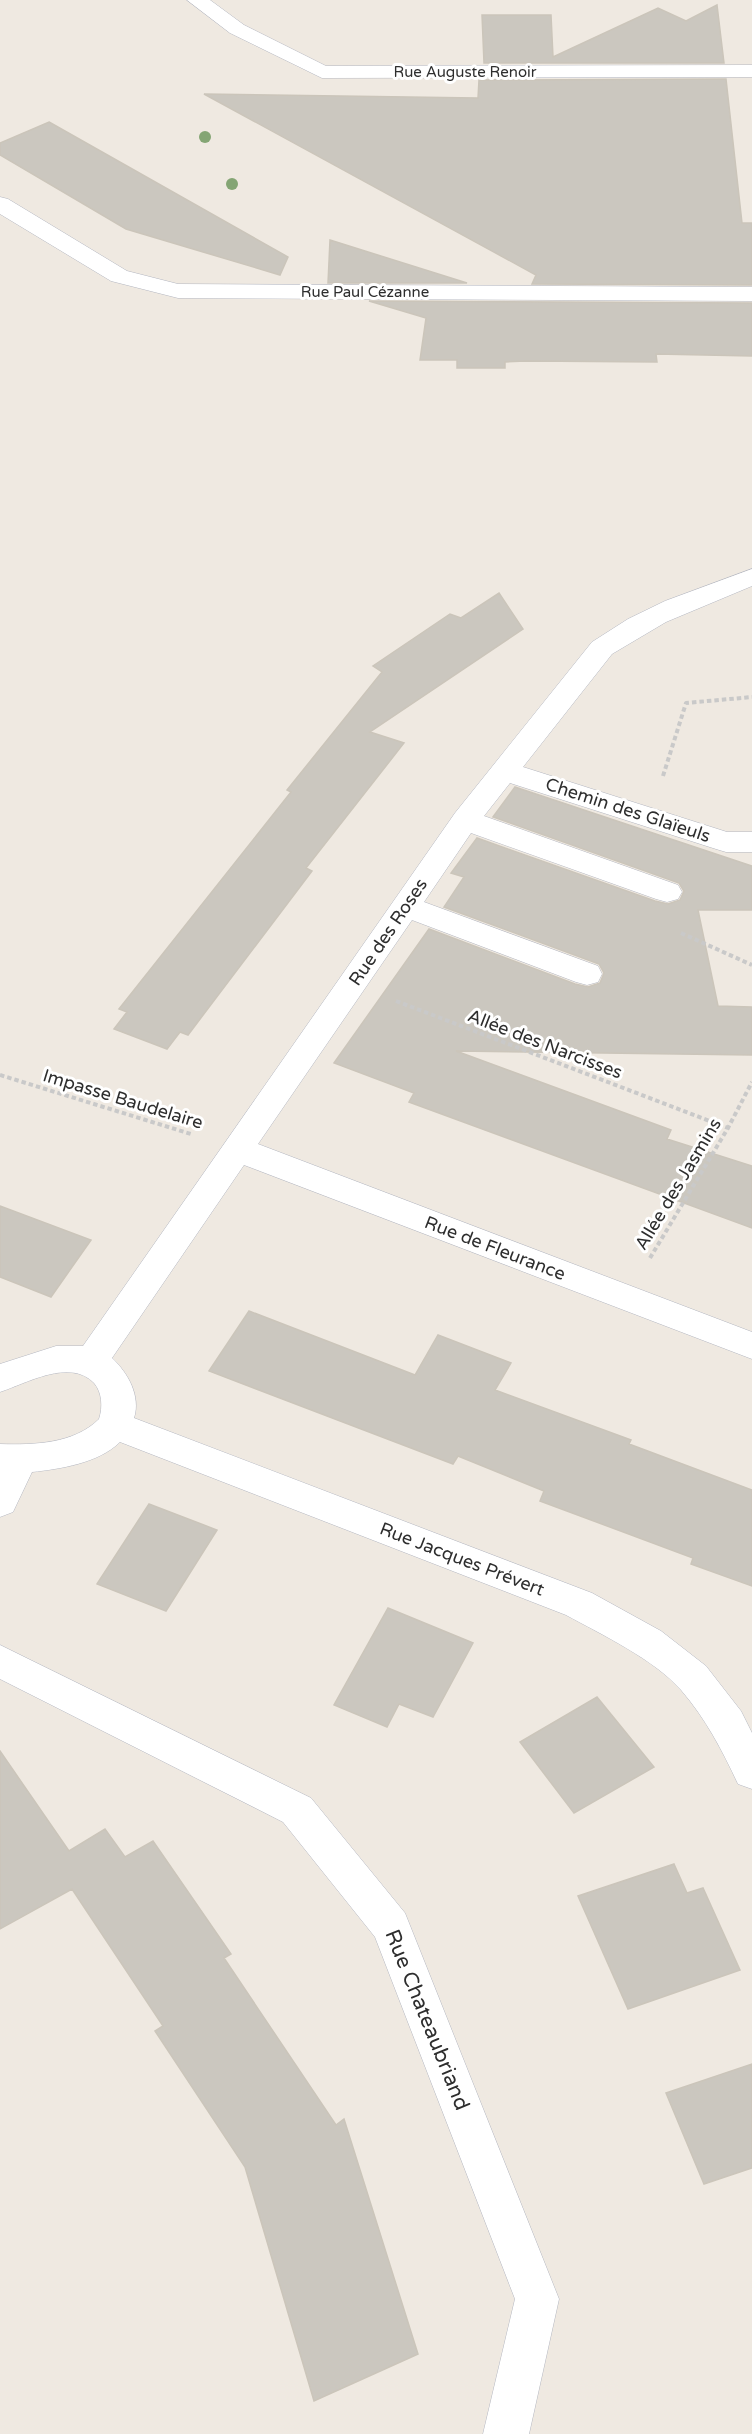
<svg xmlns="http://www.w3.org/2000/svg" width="752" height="2434" viewBox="0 0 752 2434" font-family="'Varela Round',sans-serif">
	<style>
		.building { fill: #cbc7bf; stroke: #cbc5ba; stroke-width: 1.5 }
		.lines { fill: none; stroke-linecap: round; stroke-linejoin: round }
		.minor-casing { stroke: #b4b7c1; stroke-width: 1 }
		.path { stroke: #c9c9c9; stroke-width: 4; stroke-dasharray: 4.5 3; stroke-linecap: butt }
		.minor { fill: #fff; fill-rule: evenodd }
		.tree { fill: #84a574 }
		.labels { text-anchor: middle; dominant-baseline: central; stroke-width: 6; stroke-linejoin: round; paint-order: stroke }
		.far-street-label { font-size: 15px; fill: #2e2e2e; stroke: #fff }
		.street-label { font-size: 18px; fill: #2e2e2e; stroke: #fff }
		.near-street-label { font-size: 21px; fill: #2e2e2e; stroke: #fff }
	</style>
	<rect width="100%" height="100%" fill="#efe9e1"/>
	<path class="building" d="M 717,5 L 724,63 L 484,63 L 482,15 L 551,15 L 553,57 L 658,8 L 686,21 Z
		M 726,79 L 742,223 L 752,223 L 752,285 L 532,284 L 536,275 L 204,94 L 478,98 L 479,80 Z
		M 49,122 L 288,257 L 280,275 L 126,229 L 0,155 L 0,143 Z
		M 330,240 L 467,283 L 328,283 Z
		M 369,301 L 752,303 L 752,356 L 656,354 L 657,362 L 526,361 L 505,362 L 505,368 L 457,368 L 457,360 L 420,360 L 426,318 Z
		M 499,593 L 523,629 L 370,732 L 404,743 L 306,868 L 312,871 L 188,1035 L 180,1032 L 167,1049 L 114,1029 L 127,1012 L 119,1009 L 291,792 L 287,790 L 382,672 L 373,666 L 450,614 L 461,618 Z
		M 515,787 L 752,866 L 752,910 L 698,910 L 718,1006 L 752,1007 L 752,1055 L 456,1051 L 671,1130 L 667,1139 L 752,1166 L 752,1228 L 409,1102 L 414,1093 L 334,1063 L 429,929 L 575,984 L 588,987 L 600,983 L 604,973 L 599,964 L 444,907 L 464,877 L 451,873 L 477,838 L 655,901 L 668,904 L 680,900 L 684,891 L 679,883 L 493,817 Z
		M 0,1206 L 91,1240 L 51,1297 L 0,1277 Z
		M 249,1311 L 415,1375 L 438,1335 L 511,1363 L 495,1390 L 631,1440 L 629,1444 L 752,1490 L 752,1586 L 691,1564 L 693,1558 L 540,1501 L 544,1491 L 458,1456 L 453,1464 L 209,1371 Z
		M 149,1504 L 217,1530 L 166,1611 L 97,1584 Z
		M 388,1608 L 473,1643 L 433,1717 L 399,1704 L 387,1727 L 334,1705 Z
		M 597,1697 L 654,1767 L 574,1813 L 520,1742 Z
		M 0,1751 L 69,1851 L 105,1829 L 125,1857 L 153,1841 L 231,1954 L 224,1958 L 336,2125 L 344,2119 L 418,2354 L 314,2401 L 245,2167 L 155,2031 L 163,2026 L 72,1889 L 0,1929 Z
		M 674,1864 L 687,1893 L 703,1888 L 740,1970 L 628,2009 L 578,1896 Z
		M 752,2064 L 752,2168 L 704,2184 L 666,2093 Z"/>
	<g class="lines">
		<g class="minor-casing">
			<path id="minor" d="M 187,0 L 210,0 L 244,25 L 326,66 L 752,65 L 752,77 L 322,78 L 230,33 Z
				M 0,197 L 8,199 L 127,271 L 178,284 L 752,287 L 752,301 L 178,298 L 111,281 L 0,214 Z
				M 752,569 L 752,586 L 666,622 L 612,654 L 523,767 L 727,832 L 752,832 L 752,852 L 726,852 L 716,849 L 510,783 L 484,816 L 678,885 L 682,892 L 678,899 L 667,902 L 656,899 L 471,833 L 424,902 L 598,966 L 602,974 L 598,982 L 587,985 L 576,982 L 412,920 L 258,1144 L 752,1332 L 752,1359 L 244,1165 L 112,1358 C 128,1373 141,1396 134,1418 L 592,1593 L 661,1631 L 706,1666 L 741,1711 L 752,1733 L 752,1789 L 738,1784 C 722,1750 706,1719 681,1690 C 655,1660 601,1634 566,1615 L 120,1442 C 99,1463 60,1469 32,1472 L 13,1512 L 0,1517 L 0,1444 C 34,1445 74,1444 99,1419 C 103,1407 102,1392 94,1383 C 70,1358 27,1383 0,1392 L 0,1364 L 56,1346 L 83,1346 L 455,813 L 592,642 L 628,619 L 665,601 Z
				M 0,1645 L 311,1798 L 405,1913 L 559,2299 L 529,2434 L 483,2434 L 515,2299 L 375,1937 L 283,1822 L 0,1679 Z"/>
		</g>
		<path class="path" d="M 663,776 L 686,703 L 752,697
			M 681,933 L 752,965
			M 396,1001 L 728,1128
			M 0,1075 L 191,1134
			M 650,1258 L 728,1128 L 752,1082"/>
		<use href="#minor" class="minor"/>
	</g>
	<g class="tree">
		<circle cx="205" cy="137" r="6"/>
		<circle cx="232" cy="184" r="6"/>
	</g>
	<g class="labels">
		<g class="far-street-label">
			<text x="465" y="72">Rue Auguste Renoir</text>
			<text x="365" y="292">Rue Paul Cézanne</text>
		</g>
		<g class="street-label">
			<text transform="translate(628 810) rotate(18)">Chemin des Glaïeuls</text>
			<text transform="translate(388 932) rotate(-56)">Rue des Roses</text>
			<text transform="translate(545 1044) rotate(21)">Allée des Narcisses</text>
			<text transform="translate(123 1099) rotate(17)">Impasse Baudelaire</text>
			<text transform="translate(678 1184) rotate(-59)">Allée des Jasmins</text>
			<text transform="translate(495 1248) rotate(21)">Rue de Fleurance</text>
			<text transform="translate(462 1559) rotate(21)">Rue Jacques Prévert</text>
		</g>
		<g class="near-street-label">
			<text transform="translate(427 2020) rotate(68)">Rue Chateaubriand</text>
		</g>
	</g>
</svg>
